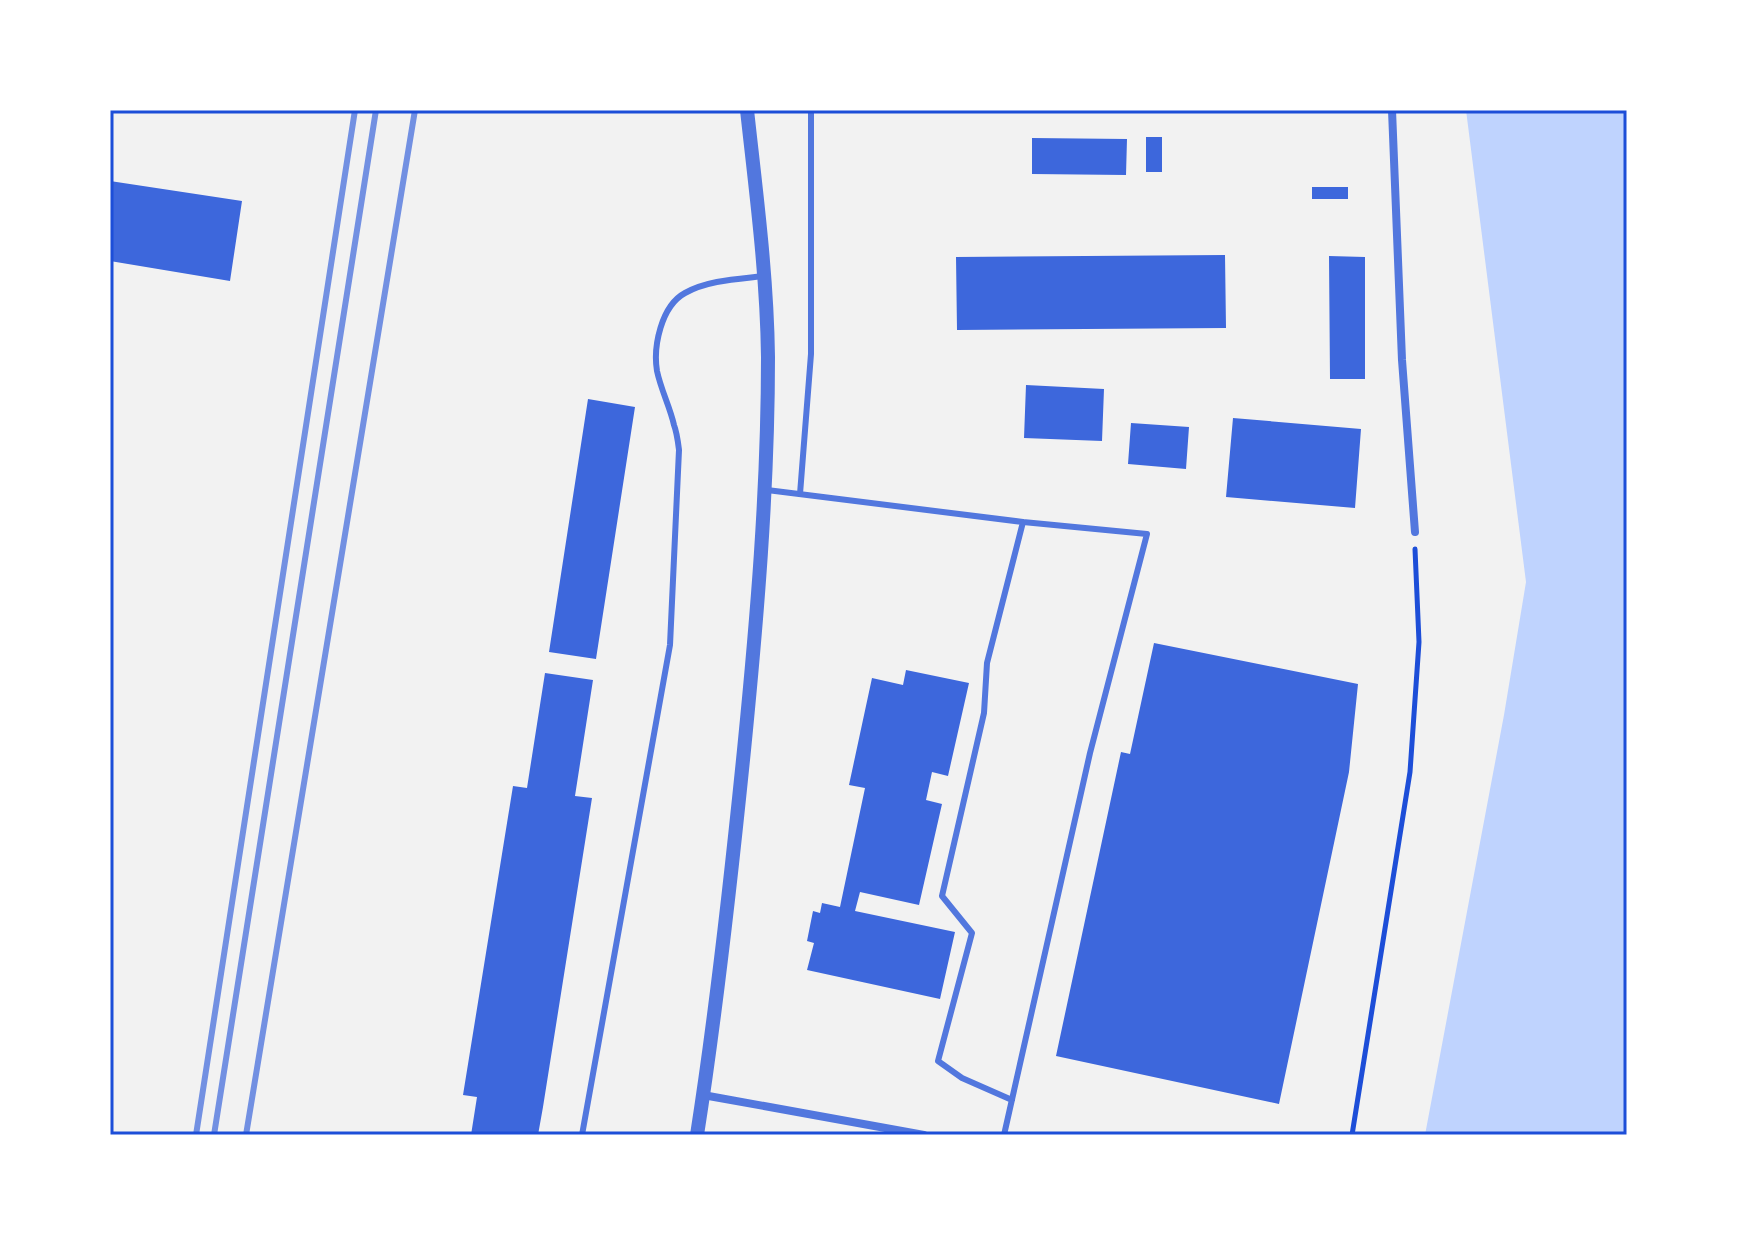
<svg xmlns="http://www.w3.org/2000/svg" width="1737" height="1245" viewBox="0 0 1737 1245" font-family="'Golos Text',sans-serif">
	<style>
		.water { fill: #bfd3fe }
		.building { fill: #3d67dc }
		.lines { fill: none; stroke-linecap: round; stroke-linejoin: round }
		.path { stroke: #1d4ed8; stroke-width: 5 }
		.service { stroke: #5277de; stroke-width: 6 }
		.minor { stroke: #5277de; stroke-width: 8 }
		.tertiary { stroke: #5277de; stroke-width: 14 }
		.rail { stroke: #7290e2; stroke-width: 6 }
		.neatline { fill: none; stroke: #1d4ed8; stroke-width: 3 }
	</style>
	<rect width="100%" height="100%" fill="#f2f2f2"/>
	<path class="water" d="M 1466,110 L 1627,110 L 1627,1135 L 1425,1135 L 1504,715 L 1526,582 Z"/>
	<path class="building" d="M 1146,137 L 1162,137 L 1162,172 L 1146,172 Z
		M 1032,138 L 1127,139 L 1126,175 L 1032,174 Z
		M 110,181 L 242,201 L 230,281 L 110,261 Z
		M 1312,187 L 1348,187 L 1348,199 L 1312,199 Z
		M 1225,255 L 1226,328 L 957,330 L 956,257 Z
		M 1329,256 L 1365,257 L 1365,379 L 1330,379 Z
		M 1026,385 L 1104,389 L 1102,441 L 1024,438 Z
		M 588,399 L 635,407 L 596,659 L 549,652 Z
		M 1233,418 L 1361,429 L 1355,508 L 1226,497 Z
		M 1131,423 L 1189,427 L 1186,469 L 1128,464 Z
		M 1154,643 L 1358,684 L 1349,772 L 1279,1104 L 1056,1056 L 1121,752 L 1130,754 Z
		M 906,670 L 969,683 L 948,776 L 932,772 L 926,800 L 942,804 L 919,905 L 860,892 L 855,911 L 955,932 L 940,999 L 807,970 L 814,943 L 807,941 L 813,911 L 820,913 L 822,903 L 840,907 L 865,788 L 849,785 L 872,678 L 903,685 Z
		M 545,673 L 593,680 L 575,796 L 592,798 L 543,1107 L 538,1135 L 471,1135 L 477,1097 L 463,1095 L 513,786 L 527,788 Z"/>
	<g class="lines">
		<path class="path" d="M 1352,1135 L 1410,772 L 1419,642 L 1415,549"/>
		<path class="service" d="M 767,490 L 1023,522 L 1147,534 L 1090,753 L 1004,1135
			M 800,494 L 811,354 L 811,110
			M 1012,1100 L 962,1078 L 938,1061 L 972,933 L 942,896 L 984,713 L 987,663 L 1023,522
			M 582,1135 L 670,645 L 679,450 C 678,442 677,433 674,425 C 670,407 661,390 657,371 C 653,347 661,306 685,293 C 708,280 739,279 764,276"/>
		<path class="minor" d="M 1392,110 L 1402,360 L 1415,532
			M 703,1095 L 924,1135"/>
		<path class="tertiary" d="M 697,1135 C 717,1007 731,879 744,750 C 757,619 768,489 768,357 C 767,275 756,192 747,110"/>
		<path class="rail" d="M 196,1135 L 355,110
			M 214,1135 L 376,110
			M 246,1135 L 415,110"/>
	</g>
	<rect width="1737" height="1245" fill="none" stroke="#ffffff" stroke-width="224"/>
	<rect x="112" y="112" width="1513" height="1021" class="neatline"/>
</svg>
